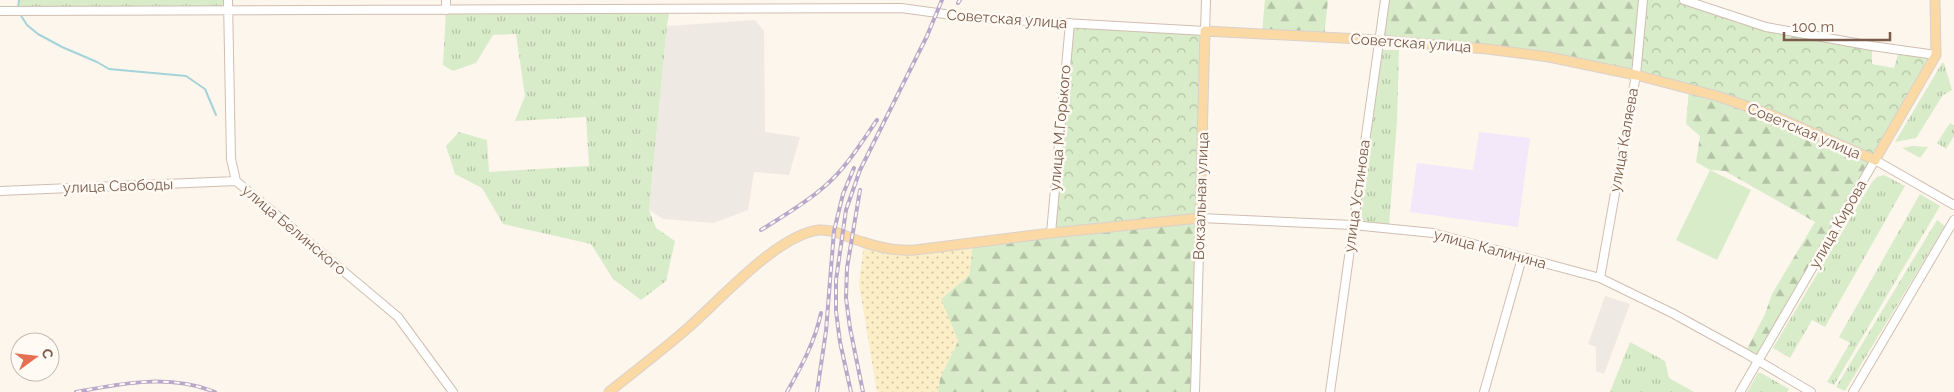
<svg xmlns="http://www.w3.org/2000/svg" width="1954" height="392" viewBox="0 0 1954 392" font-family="Raleway,sans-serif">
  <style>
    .industrial { fill: #efe9e4 }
    .education { fill: #f3e8fa }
    .grass { fill: url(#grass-tufts) }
    .forest { fill: url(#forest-firs) }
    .sand { fill: url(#sand-dots) }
    .park { fill: url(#park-crowns) }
    .garden { fill: #d8ecc9 }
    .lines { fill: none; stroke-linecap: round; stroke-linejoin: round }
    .stream { stroke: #a5d3da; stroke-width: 2 }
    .minor-casing { stroke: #d1beb0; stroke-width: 10 }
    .major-casing { stroke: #dad1cd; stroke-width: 11 }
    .minor { stroke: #fff; stroke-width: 8 }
    .major { stroke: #fbd9a5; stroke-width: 9 }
    .rail-casing { stroke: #b9a8c9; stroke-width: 4 }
    .rail { stroke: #fffaf3; stroke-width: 2; stroke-dasharray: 5.5; stroke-linecap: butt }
    .labels { text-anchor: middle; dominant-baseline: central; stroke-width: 5; stroke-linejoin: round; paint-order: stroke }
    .street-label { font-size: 15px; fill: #7a5c4d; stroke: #fffaf3 }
  </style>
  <defs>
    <pattern id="grass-tufts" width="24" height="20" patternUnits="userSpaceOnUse" patternTransform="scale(1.25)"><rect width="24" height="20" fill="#d8ecc9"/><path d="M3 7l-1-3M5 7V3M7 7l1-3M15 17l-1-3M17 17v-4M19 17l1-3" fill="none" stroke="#b4c2a5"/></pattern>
    <pattern id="forest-firs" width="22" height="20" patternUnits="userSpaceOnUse" patternTransform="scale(1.25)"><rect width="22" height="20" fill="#d8ecc9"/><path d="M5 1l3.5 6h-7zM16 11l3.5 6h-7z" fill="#b4c2a5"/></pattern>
    <pattern id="sand-dots" width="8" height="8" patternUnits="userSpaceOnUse" patternTransform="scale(1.25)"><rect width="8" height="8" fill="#fcefc7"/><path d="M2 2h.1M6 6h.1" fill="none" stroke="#d1c5a4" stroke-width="1.8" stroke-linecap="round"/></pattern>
    <pattern id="park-crowns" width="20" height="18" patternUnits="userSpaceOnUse" patternTransform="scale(1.25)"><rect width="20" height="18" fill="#d8ecc9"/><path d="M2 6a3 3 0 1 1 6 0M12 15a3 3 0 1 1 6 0" fill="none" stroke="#b4c2a5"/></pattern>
  </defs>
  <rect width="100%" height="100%" fill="#fdf6ec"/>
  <!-- industrial -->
  <path class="industrial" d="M755 20 764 31 765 132 800 137 789 175 754 172 748 210 714 223 663 219 649 210 667 26Z
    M1605 296 1630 304 1604 374 1596 371V347L1588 344Z"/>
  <!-- education -->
  <path class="education" d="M1479 132 1530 138 1518 227 1410 212 1417 163 1473 170Z"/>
  <!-- grass -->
  <path class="grass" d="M19 0H228V9L18 11Z
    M670 8 667 26 649 210 656 228 675 241 666 281 641 300 613 279 591 244 503 224 482 188 455 174 446 146 459 132 487 140 489 172 589 166 586 117 515 121 525 96 516 34 493 35 476 63 453 71 443 65 446 10Z
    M1380 50H1399L1397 121 1389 226 1356 222Z
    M1942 63H1944L1952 90 1943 95 1916 138 1895 142Z
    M1950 123 1954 125V136L1946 149 1937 143Z
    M1913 146 1928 147 1920 158 1902 148Z
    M1884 175 1905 186 1825 327 1812 320 1790 358 1773 348 1872 182 1877 177Z
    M1920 194 1940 206 1834 385 1827 382 1850 343 1839 337Z
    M1937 220 1945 226 1845 391 1836 387Z
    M1630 342 1665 361 1669 378 1694 392H1610Z
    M1758 373H1761L1789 389 1787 392H1747Z"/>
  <!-- forest -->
  <path class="forest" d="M1265 0H1328L1324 38 1262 32Z
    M1388 0H1643L1636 75 1549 57 1379 40Z
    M1689 89 1717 96 1875 160 1759 361 1745 353 1765 314 1772 294 1815 222 1725 171 1710 170 1696 162 1700 136 1686 124Z
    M1200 218 1195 392H938L940 378 958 341 941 299 969 275 973 243Z"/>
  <!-- sand -->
  <path class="sand" d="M864 243 894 250 973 243 969 275 941 299 958 341 940 378 938 392H877L859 284Z"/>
  <!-- park -->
  <path class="park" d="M1643 0H1684L1766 27 1872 46V64L1894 68 1899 51 1936 55 1875 160 1772 115 1636 75Z
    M1070 23 1205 31 1200 218 1051 233Z"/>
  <!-- garden -->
  <path class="garden" d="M1710 170 1751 190 1717 260 1676 240Z"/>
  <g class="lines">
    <!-- stream -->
    <path class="stream" d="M18 8 19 0
      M20 14 27 25 38 34 62 47 97 62 109 69 186 76 205 89 216 115"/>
    <!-- minor casing -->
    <g class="minor-casing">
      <path id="minor" d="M228 0 231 159 236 181 398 317 453 392
        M446 0V10
        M1684 0 1766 27 1872 46 1936 55
        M0 11 901 8 974 18 1205 31 1206 0
        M0 191 236 181
        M1051 233 1070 23
        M1600 278 1636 75 1643 0
        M1195 392 1200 218 1353 225 1433 233 1600 278 1672 313 1745 353 1811 392
        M1330 392 1385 0
        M1484 392 1522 258
        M1740 392 1875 160 1954 205
        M1853 392 1954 220"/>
    </g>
    <!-- major casing -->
    <g class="major-casing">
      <path id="major" d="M609 392C636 370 663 350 689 327 721 299 777 235 819 230 835 229 848 238 863 242 880 248 897 251 915 250L1051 233 1200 218 1205 31 1379 40 1487 49 1549 57 1636 75 1717 96 1772 115 1875 160 1936 55 1935 0"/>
    </g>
    <!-- minor -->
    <use href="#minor" class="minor"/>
    <!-- major -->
    <use href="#major" class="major"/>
    <!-- rail casing -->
    <g class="rail-casing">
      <path id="rail" d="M958 3 960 0
        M860 190 847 268 846 298 850 328 863 392
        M761 230C783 216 806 203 825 186 846 168 861 143 877 120
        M76 392C123 383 170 374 215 392
        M787 392C801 367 815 342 821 313
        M817 392 826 331 834 231 843 194 854 168
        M851 392 840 342 836 311V280L846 210 860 170 927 36 942 0"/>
    </g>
    <!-- rail -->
    <use href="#rail" class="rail"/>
  </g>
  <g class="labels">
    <!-- street labels -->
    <g class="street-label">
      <text transform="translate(1007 19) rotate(4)">Советская улица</text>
      <text transform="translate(1411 43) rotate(4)">Советская улица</text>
      <text transform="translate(1060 128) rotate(-85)">улица М.Горького</text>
      <text transform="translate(1804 131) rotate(23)">Советская улица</text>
      <text transform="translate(1624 140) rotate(-80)">улица Каляева</text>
      <text transform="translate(118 186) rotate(-2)">улица Свободы</text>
      <text transform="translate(1201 196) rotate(-88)">Вокзальная улица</text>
      <text transform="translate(1357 196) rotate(-82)">улица Устинова</text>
      <text transform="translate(1838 224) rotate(-60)">улица Кирова</text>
      <text transform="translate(294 230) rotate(40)">улица Белинского</text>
      <text transform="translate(1490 249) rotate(15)">улица Калинина</text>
    </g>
  </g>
  <!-- north arrow -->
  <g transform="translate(35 357) rotate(75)"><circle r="24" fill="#fffaf3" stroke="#cabbb1"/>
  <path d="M0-4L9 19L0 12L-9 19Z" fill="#e76f51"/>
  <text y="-8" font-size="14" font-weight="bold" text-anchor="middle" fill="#7a5c4d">С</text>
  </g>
  <!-- scale -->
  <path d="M1784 32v8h106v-8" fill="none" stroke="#7a5c4d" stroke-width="2.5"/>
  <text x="1792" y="32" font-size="15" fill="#7a5c4d" stroke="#fffaf3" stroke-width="4" paint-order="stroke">100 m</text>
</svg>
